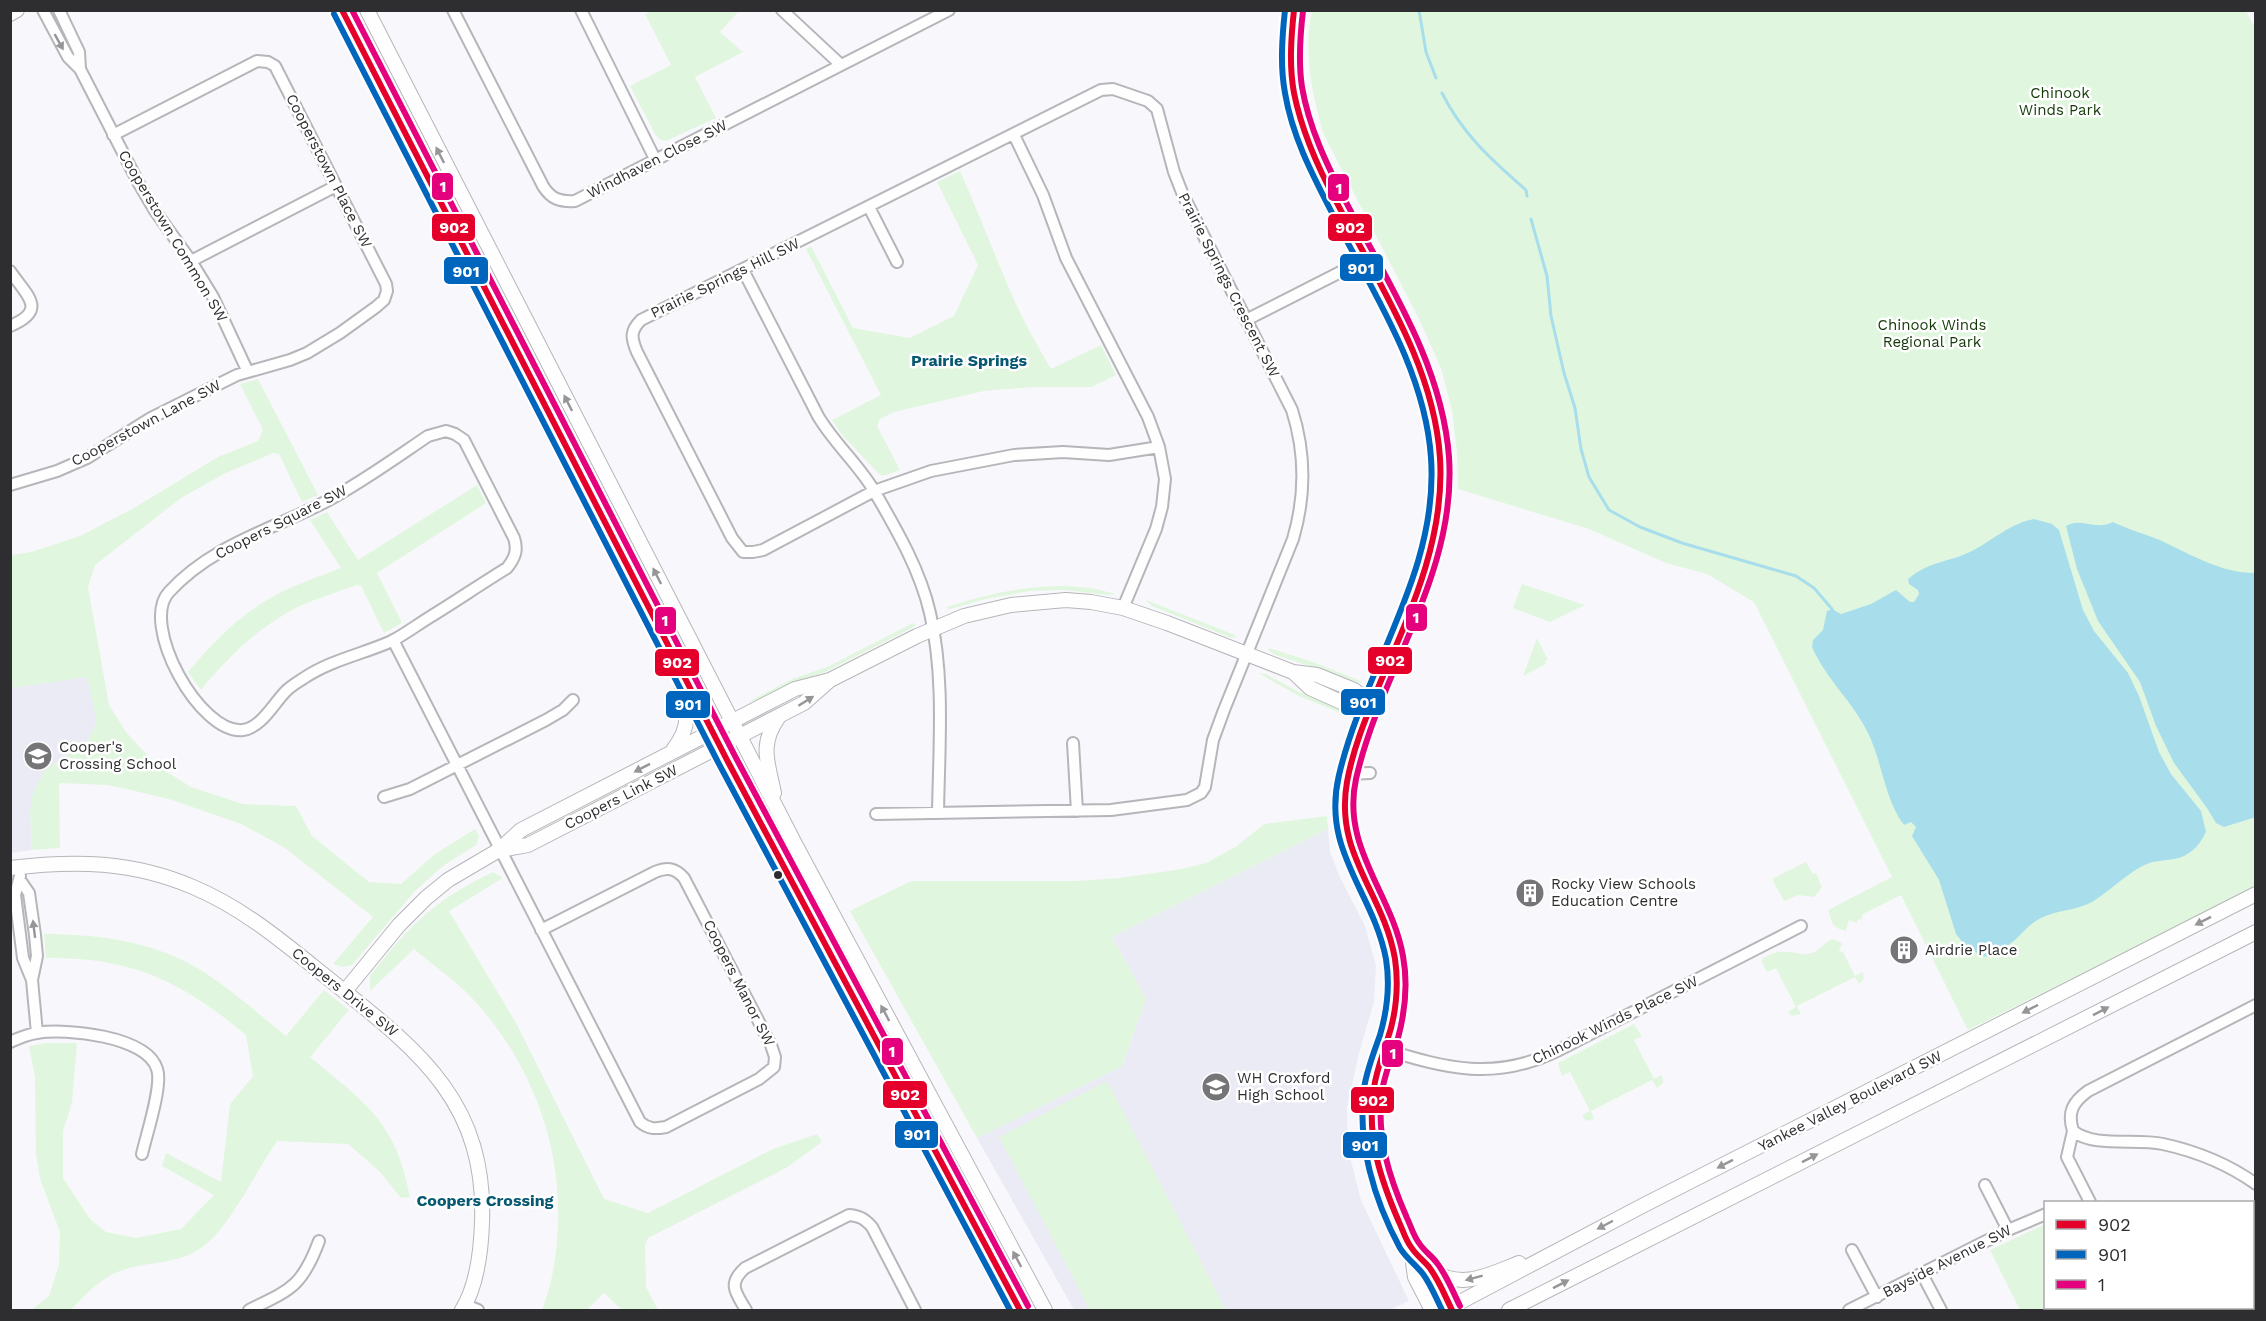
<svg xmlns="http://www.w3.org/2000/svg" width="2266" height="1321" viewBox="0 0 2266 1321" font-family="'Work Sans',sans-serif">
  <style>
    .built { fill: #ebebf5 }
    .green { fill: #e1f6de }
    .water { fill: #a8deec }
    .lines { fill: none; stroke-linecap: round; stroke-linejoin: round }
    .stream { stroke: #a8deec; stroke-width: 3 }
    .street-casing { stroke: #b6b5b9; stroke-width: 14 }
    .secondary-casing { stroke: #b6b5b9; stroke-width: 16 }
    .street { stroke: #fefeff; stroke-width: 10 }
    .secondary { stroke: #fefeff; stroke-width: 14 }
    .bus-1-casing { stroke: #fff; stroke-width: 10 }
    .bus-2-casing { stroke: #fff; stroke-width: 10 }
    .bus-3-casing { stroke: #fff; stroke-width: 10 }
    .bus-1 { stroke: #e4002b; stroke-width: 6 }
    .bus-2 { stroke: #0065bd; stroke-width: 6 }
    .bus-3 { stroke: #e5007d; stroke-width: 6 }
    .oneway { fill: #969698 }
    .bus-dot { fill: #2e2e31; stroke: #fff; stroke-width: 2 }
    .labels { text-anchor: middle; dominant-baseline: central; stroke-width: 5; stroke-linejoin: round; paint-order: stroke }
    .park-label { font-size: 15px; fill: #123907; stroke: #fff }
    .street-label { font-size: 15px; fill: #2e2e31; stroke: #fff }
    .poi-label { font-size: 15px; fill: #2e2e31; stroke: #fff; text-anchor: start }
    .neighbourhood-label { font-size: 16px; font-weight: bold; fill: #075972; stroke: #fff }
    .line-badge { stroke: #fff; stroke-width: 2 }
    .badge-label { font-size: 16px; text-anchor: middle; font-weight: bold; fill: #fff }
  </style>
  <rect width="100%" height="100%" fill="#f8f8fc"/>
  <!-- built -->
  <path class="built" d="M88 676 97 721 87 742 45 771 30 814 32 850 11 853V688Z
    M1328 829 1330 852 1340 877 1365 926 1376 966 1374 1002 1359 1053 1347 1108 1348 1149 1361 1200 1409 1301 1390 1310H1074L977 1138 1122 1066 1146 999 1112 937Z"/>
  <!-- green -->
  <path class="green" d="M655 10 689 12 690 10 739 11 720 32 743 52 695 77 716 118 666 141 659 139 655 134 630 86 671 65 645 14Z
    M1312 11H2246L2256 30 2255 886 1968 1030 1901 895 1863 914 1861 920 1858 919 1857 923 1849 920 1846 931C1829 926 1834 924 1828 910L1892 877 1754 602 1707 574 1666 563 1589 529 1458 489 1457 452 1452 410 1441 368 1419 319 1324 135C1312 95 1303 52 1312 11Z
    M960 171C980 215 996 260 1016 304 1026 326 1039 348 1051 369L1101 345 1116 375 1092 387H1034L984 391 894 412 880 419 877 426 900 470 887 475H880L842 435 832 420 881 395 806 249 811 246 853 328 910 338 954 316 978 265 937 182Z
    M258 379 318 495 302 502 279 454 273 453 224 474 181 498 95 565 88 587 109 705 126 732 149 757 167 772 191 787 243 804 296 806 312 836 369 882 401 884 435 854 475 829 479 836 476 845 443 866 414 892 352 965 342 967 333 964 373 917 285 848 241 824 172 800 127 789 106 785 59 783 60 848 32 850 30 814 32 796 39 781 45 770 87 742 97 721 87 677 11 688V555L31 552 80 536 134 508 218 457 258 441 263 430 240 384Z
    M477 485 486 503 377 573 402 623 384 633 361 586 357 585C338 592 318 598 300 606 259 626 229 656 201 690L188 672C212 643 238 616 272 597 293 585 318 577 341 568L310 520 327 512 358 560Z
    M1522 584 1585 605 1550 622 1513 608Z
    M1066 586 1091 588 1116 594 1108 595 1064 590 1030 591 986 599 950 609 945 608C985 594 1024 586 1066 586Z
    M1146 600 1235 635 1236 638 1229 637 1152 606Z
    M913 623 916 625 910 629 825 672 796 682 763 698 748 702 792 679 827 667Z
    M1537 638 1548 660 1545 661 1546 664 1523 676Z
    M1269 648 1313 662 1361 681V683L1273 654 1268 650Z
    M1258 673 1266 674 1299 692 1344 710 1349 715 1348 716 1299 696Z
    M1327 816 1328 829 1112 937 1146 999 1122 1066 977 1138 850 911 911 881H1077L1119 878 1182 869 1206 863 1237 846 1264 824Z
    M1806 862 1813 874 1816 873 1822 887 1814 897 1799 895 1784 901 1772 879Z
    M493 872 503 878 449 911 516 1023 604 1199 648 1213 773 1149 817 1134 822 1142 786 1168 648 1238 645 1245 646 1287 658 1310H622L604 1293 587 1310H542C546 1298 551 1284 553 1271 572 1169 539 1067 467 993 451 977 431 964 414 949L370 991V976C409 926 434 900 493 872Z
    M44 934C100 934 159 942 207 974 234 992 260 1015 286 1036L324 990 349 1010 310 1057C365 1103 396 1121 410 1197L401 1198 379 1171 348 1144 277 1141C257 1170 230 1226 204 1246 180 1265 147 1261 120 1271 100 1278 85 1295 71 1310H31L49 1296 59 1265 60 1232 40 1179 36 1155 35 1077 29 1046 46 1043H77L72 1103 63 1131V1178L90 1219 106 1232 136 1238 181 1229 214 1195 162 1166 166 1153 221 1182 230 1104 253 1076 246 1035C181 981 132 957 46 958Z
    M1833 939 1842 943 1839 951 1843 952 1855 976 1863 972 1864 979 1859 984 1855 977 1797 1006 1801 1014 1792 1016 1788 1012 1796 1007 1776 968 1767 972 1762 962 1763 958C1769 955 1775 952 1782 952 1792 951 1801 956 1812 953 1820 950 1824 942 1833 939Z
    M1634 1024 1642 1036 1634 1040 1654 1079 1662 1075 1663 1083 1657 1088 1652 1080 1591 1111 1594 1119 1586 1121 1582 1115 1590 1111 1570 1072 1562 1076 1558 1063Z
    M1107 1081 1226 1310H1090L999 1137Z
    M2045 1224 2046 1308H2048L2047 1310H2020L1990 1250Z"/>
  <!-- water -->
  <path class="water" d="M2034 519 2052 524 2059 530 2083 610 2094 631 2128 673 2139 696 2159 752 2171 774 2201 811 2206 832C2202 840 2197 848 2189 853 2179 861 2162 859 2149 863 2127 872 2112 890 2092 902 2077 910 2059 910 2043 917 2023 926 2017 945 1996 951L1993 956 1979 957 1976 952 1964 944 1956 934 1939 880 1912 836 1916 827 1911 822 1904 825C1885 801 1882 761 1868 733 1853 702 1826 679 1812 647L1813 640 1823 630 1827 611 1832 609 1841 614 1871 604 1896 590 1910 602H1914L1919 594 1918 590 1909 584 1908 579C1931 560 1948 563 1972 551 1993 540 2011 523 2034 519Z
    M2113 522C2129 530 2146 534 2162 541 2192 555 2221 573 2255 573L2256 817 2224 827 2216 823 2207 808 2174 763 2156 726 2140 682 2098 621 2077 569 2066 526C2080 517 2096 531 2113 522Z"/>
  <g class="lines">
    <!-- stream -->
    <path class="stream" d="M1419 10 1426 52 1436 78
      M1442 93C1463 135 1492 160 1526 190L1527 196
      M1531 219 1547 276 1551 316 1564 373 1575 408 1581 449 1589 477 1609 510 1640 527 1682 543 1796 576 1814 588 1832 609"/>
    <!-- street casing -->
    <g class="street-casing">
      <path id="street" d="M43 10 68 57 80 69 138 182 155 211 191 261 213 297 247 370
        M59 10 79 52 80 69
        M453 10 543 186C551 199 560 202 575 201L949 10
        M581 10 655 159
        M782 10 841 65
        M1014 135 1043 195 1066 258 1148 417 1159 447 1165 479 1162 507 1156 529 1123 608
        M869 207 897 262
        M191 261 336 186
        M743 270 818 416C834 443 857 463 873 489 895 527 920 569 930 613 945 677 939 747 938 813
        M10 271C26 295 49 310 10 326
        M1246 320 1366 259
        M446 431 455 434 464 440 514 538C518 550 515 558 507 568 481 584 456 601 430 617 417 625 405 634 392 641 363 654 331 660 304 678 298 682 291 686 286 691 274 703 261 728 243 730 200 735 139 624 169 592 212 545 271 530 325 502 361 483 394 459 428 436Z
        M10 485 57 471 87 458 151 418 237 375 290 360 307 353 340 333 376 307 384 300 387 291 386 284 275 66 268 62 257 61 113 135
        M393 640 640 1122C648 1129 655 1129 666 1127L759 1079 774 1067 775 1057 771 1045 684 878C675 868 668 867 655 872L541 930
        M1073 743 1077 811
        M1349 774 1370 773
        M384 797 410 789 546 720 563 710 573 700
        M876 814 1111 810 1187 800 1201 793 1205 787 1213 740 1224 710 1293 539C1306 495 1306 454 1292 410L1183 195 1174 172 1157 109 1148 101 1113 89 1101 90 641 320C630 331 631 338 637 352L732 538 743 552H753L763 550 874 491 931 471 1014 455 1063 452 1109 455 1159 447
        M20 876 15 895 23 958 32 980
        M20 880 29 893 35 935 37 956 32 980 37 1033
        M2256 1005 2088 1091C2073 1102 2067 1112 2073 1131 2094 1148 2136 1138 2163 1144 2195 1151 2228 1164 2256 1184
        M10 1042C19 1038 28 1034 37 1033 66 1028 147 1036 157 1069 163 1085 146 1136 142 1154
        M1384 1049C1447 1069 1495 1081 1557 1051L1801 926
        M2073 1131 2067 1157 2090 1202
        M1985 1185 2008 1230
        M1852 1250 1877 1297
        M2252 1267 2256 1271
        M1922 1274 1941 1310
        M466 1305 478 1310
        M249 1310C290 1290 302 1287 319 1241
        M746 1310C736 1293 727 1284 745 1268L849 1215C860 1216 865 1219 872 1227L915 1310
        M1849 1310 2008 1230 2046 1214"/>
    </g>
    <!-- secondary casing -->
    <g class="secondary-casing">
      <path id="secondary" d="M342 10 727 760 1020 1310
        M367 10 795 844 1045 1310
        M1294 10C1285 72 1294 110 1318 167 1338 205 1357 243 1377 281 1410 343 1434 387 1440 459 1449 577 1371 670 1347 780 1330 858 1385 891 1395 960 1398 986 1396 1013 1388 1039 1382 1057 1375 1073 1373 1092 1366 1137 1379 1181 1399 1222 1403 1231 1406 1241 1412 1249 1417 1256 1424 1261 1429 1267 1439 1279 1445 1297 1452 1310
        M10 14 17 10
        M1293 672 1310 688 1350 706 1372 705
        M673 750C693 725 687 707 680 678
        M774 793C768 763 759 745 778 718
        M501 850 528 845 804 703 830 680
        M10 868C75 860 132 861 193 887 243 908 283 942 324 975 412 1046 487 1097 482 1223 481 1251 477 1286 462 1310
        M345 991 399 925 426 898 448 880 499 850 521 830 795 689 830 680 917 636 964 616 1011 605 1066 600 1091 602 1123 608 1167 623 1293 672 1317 675 1354 690 1372 705
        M1411 1248 1415 1277 1432 1310
        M1431 1269C1459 1291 1489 1275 1519 1263
        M1445 1310 1642 1206 2256 894
        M1509 1310 2256 932"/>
    </g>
    <!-- street -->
    <use href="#street" class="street"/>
    <!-- secondary -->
    <use href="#secondary" class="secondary"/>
    <!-- bus-1 casing -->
    <g class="bus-1-casing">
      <path id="bus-1" d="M342 10 727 760 1020 1310
        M1294 10C1291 38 1289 66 1294 93 1302 133 1318 168 1337 203 1378 283 1434 365 1440 458 1445 538 1411 611 1380 683 1367 715 1353 748 1347 782 1334 855 1384 893 1395 959 1399 986 1396 1016 1387 1041 1382 1057 1376 1072 1374 1088 1366 1136 1380 1178 1399 1222 1403 1230 1405 1239 1411 1247 1416 1255 1423 1260 1429 1267 1439 1280 1445 1296 1452 1310"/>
    </g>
    <!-- bus-2 casing -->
    <g class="bus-2-casing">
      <path id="bus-2" d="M1285 10C1282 38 1280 66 1285 93 1292 135 1311 172 1330 209 1370 288 1425 368 1431 458 1439 572 1364 668 1339 775 1321 851 1373 891 1386 959 1390 984 1387 1011 1380 1035 1374 1052 1367 1069 1364 1088 1357 1143 1374 1200 1400 1248 1406 1258 1416 1265 1423 1274 1431 1285 1436 1298 1442 1310
        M334 14 719 764 1010 1310"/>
    </g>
    <!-- bus-3 casing -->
    <g class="bus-3-casing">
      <path id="bus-3" d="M352 10 735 756 1028 1306
        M1303 11C1300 36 1298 61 1302 87 1309 128 1327 165 1346 202 1388 283 1442 364 1449 457 1457 574 1381 669 1356 779 1341 848 1392 893 1403 956 1408 983 1405 1012 1398 1038 1392 1056 1385 1073 1382 1091 1376 1137 1389 1177 1407 1218 1411 1226 1413 1235 1419 1243 1424 1251 1432 1256 1437 1263 1447 1276 1453 1292 1460 1306"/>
    </g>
    <!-- bus-1 -->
    <use href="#bus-1" class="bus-1"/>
    <!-- bus-2 -->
    <use href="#bus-2" class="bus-2"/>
    <!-- bus-3 -->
    <use href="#bus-3" class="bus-3"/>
  </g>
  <!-- one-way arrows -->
  <defs><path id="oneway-solid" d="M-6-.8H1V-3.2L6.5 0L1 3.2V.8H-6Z" transform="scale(1.5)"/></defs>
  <g class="oneway">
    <use href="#oneway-solid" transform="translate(59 42) rotate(61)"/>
    <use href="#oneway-solid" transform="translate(440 155) rotate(-117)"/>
    <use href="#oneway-solid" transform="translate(568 403) rotate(-117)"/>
    <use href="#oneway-solid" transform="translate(657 576) rotate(-117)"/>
    <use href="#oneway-solid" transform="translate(806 701) rotate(-32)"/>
    <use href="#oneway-solid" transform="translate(642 768) rotate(153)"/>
    <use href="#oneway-solid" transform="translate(2203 921) rotate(153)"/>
    <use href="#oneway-solid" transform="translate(34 929) rotate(-97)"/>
    <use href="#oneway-solid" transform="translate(2030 1009) rotate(153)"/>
    <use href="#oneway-solid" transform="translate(2101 1011) rotate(-27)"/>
    <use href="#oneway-solid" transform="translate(885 1013) rotate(-118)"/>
    <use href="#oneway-solid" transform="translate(1810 1158) rotate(-27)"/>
    <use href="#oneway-solid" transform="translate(1725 1164) rotate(153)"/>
    <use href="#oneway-solid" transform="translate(1605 1225) rotate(152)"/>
    <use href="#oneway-solid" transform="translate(1017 1259) rotate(-118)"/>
    <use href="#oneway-solid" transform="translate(1474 1278) rotate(165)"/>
    <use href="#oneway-solid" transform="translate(1561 1284) rotate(-27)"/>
  </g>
  <!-- icons -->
  <defs>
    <g id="school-disc" transform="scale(1.5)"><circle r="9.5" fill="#757578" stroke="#fff"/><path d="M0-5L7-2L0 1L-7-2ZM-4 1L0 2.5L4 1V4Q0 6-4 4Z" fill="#fff"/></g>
    <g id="building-disc" transform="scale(1.5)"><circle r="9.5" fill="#757578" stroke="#fff"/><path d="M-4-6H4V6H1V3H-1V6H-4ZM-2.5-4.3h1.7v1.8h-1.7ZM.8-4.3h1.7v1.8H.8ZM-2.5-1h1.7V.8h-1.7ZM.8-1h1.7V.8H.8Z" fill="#fff"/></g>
  </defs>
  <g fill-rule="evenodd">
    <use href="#school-disc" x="38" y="756"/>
    <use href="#building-disc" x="1530" y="893"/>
    <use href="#building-disc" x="1904" y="950"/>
    <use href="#school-disc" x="1216" y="1087"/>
  </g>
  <!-- markers -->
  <circle class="bus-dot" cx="778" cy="875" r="5"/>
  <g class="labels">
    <!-- park labels -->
    <g class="park-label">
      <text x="2060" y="93">Chinook<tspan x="2060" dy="17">Winds Park</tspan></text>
      <text x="1932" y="325">Chinook Winds<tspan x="1932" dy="17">Regional Park</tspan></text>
    </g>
    <!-- street labels -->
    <g class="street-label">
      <text transform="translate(657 159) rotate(-27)">Windhaven Close SW</text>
      <text transform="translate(329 171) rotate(63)">Cooperstown Place SW</text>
      <text transform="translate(173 236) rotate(59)">Cooperstown Common SW</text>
      <text transform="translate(725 278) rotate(-26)">Prairie Springs Hill SW</text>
      <text transform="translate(1229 285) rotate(63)">Prairie Springs Crescent SW</text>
      <text transform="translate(146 423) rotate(-28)">Cooperstown Lane SW</text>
      <text transform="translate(281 522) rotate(-27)">Coopers Square SW</text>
      <text transform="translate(621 797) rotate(-27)">Coopers Link SW</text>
      <text transform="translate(739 983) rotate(63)">Coopers Manor SW</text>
      <text transform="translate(345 992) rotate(39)">Coopers Drive SW</text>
      <text transform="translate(1615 1020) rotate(-26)">Chinook Winds Place SW</text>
      <text transform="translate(1850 1101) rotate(-27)">Yankee Valley Boulevard SW</text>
      <text transform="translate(1947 1261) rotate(-27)">Bayside Avenue SW</text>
    </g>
    <!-- poi labels -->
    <g class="poi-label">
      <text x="59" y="747">Cooper's<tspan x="59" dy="17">Crossing School</tspan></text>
      <text x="1551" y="884">Rocky View Schools<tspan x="1551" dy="17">Education Centre</tspan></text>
      <text x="1925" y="950">Airdrie Place</text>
      <text x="1237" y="1078">WH Croxford<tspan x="1237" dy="17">High School</tspan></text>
    </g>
    <!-- neighbourhood labels -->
    <g class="neighbourhood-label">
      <text x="969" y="360">Prairie Springs</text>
      <text x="485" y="1200">Coopers Crossing</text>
    </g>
  </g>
  <g class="line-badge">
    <rect x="431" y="172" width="23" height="29" rx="6" fill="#e5007d"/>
    <rect x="1327" y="173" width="23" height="29" rx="6" fill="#e5007d"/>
    <rect x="431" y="213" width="45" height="29" rx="6" fill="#e4002b"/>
    <rect x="1327" y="213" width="46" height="29" rx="6" fill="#e4002b"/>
    <rect x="1339" y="253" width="45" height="29" rx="6" fill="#0065bd"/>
    <rect x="443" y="256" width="46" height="29" rx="6" fill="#0065bd"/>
    <rect x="1405" y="603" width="23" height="29" rx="6" fill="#e5007d"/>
    <rect x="654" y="606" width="23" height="29" rx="6" fill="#e5007d"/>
    <rect x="1367" y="646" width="46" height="29" rx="6" fill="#e4002b"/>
    <rect x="654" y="648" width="46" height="29" rx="6" fill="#e4002b"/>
    <rect x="1340" y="688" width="46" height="28" rx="6" fill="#0065bd"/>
    <rect x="665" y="690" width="46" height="29" rx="6" fill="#0065bd"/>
    <rect x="881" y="1037" width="23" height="29" rx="6" fill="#e5007d"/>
    <rect x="1381" y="1039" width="23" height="29" rx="6" fill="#e5007d"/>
    <rect x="882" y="1080" width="46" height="29" rx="6" fill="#e4002b"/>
    <rect x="1350" y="1086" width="45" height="28" rx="6" fill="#e4002b"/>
    <rect x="894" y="1120" width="45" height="29" rx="6" fill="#0065bd"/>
    <rect x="1342" y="1131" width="46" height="28" rx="6" fill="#0065bd"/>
  </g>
  <g class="badge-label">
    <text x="443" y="192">1</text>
    <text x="1339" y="194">1</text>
    <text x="454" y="233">902</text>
    <text x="1350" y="233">902</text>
    <text x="1361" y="274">901</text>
    <text x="466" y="277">901</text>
    <text x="1416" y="623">1</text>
    <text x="665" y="626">1</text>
    <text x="1390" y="666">902</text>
    <text x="677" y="668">902</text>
    <text x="1363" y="708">901</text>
    <text x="688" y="710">901</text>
    <text x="892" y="1057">1</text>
    <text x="1393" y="1059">1</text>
    <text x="905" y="1100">902</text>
    <text x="1373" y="1106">902</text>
    <text x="917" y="1140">901</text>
    <text x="1365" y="1151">901</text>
  </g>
  <!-- border -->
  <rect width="2266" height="1321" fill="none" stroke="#2e2e31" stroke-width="24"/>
  <!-- legend -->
  <rect x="2044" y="1201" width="210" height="108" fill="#ffffff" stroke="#ababad" stroke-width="1.5"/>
  <rect x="2056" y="1220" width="30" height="9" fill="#e4002b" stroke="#ababad" stroke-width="1.5"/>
  <text x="2098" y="1231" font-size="18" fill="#2e2e31">902</text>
  <rect x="2056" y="1250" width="30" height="9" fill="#0065bd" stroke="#ababad" stroke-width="1.5"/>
  <text x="2098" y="1261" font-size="18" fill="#2e2e31">901</text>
  <rect x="2056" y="1280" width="30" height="9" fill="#e5007d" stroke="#ababad" stroke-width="1.5"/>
  <text x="2098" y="1291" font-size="18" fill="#2e2e31">1</text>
</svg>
